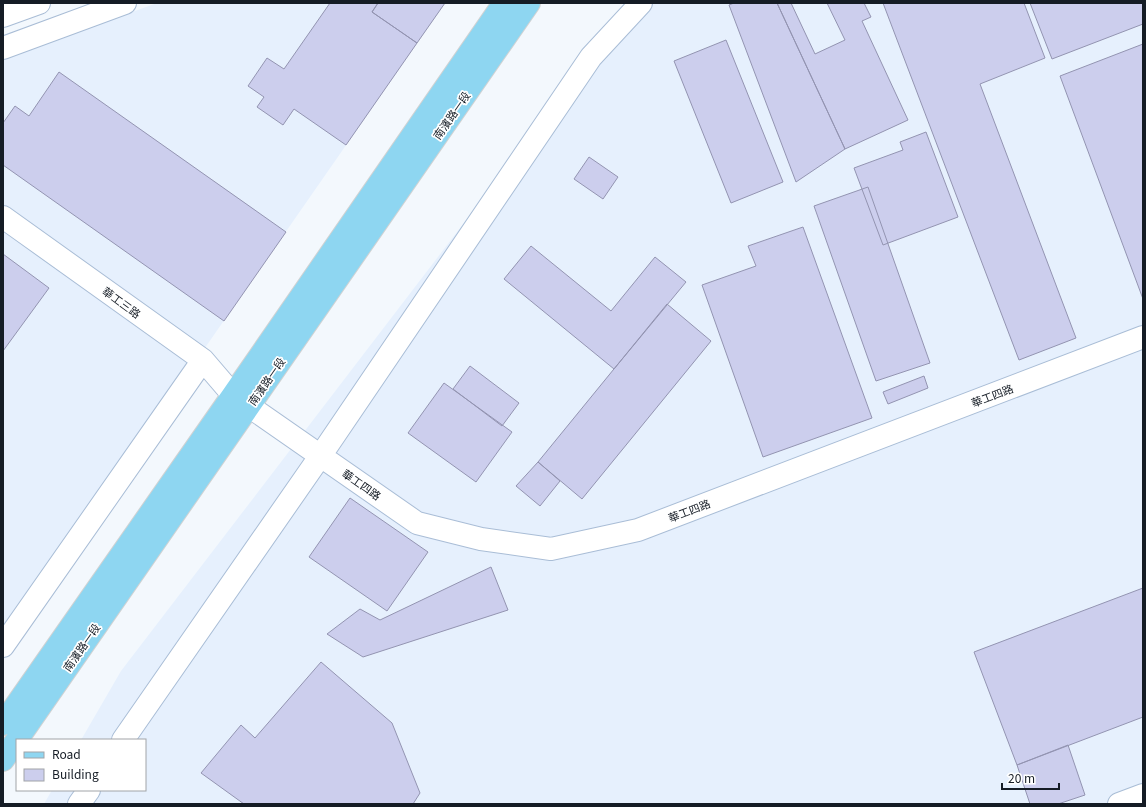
<svg xmlns="http://www.w3.org/2000/svg" width="1146" height="807" viewBox="0 0 1146 807" font-family="Georgia,'Noto Sans TC',serif">
  <style>
    .built { fill: #e6f0fd }
    .building { fill: #ccceed; stroke: #9394b1 }
    .lines { fill: none; stroke-linecap: round; stroke-linejoin: round }
    .minor-casing { stroke: #a9bdd6; stroke-width: 24 }
    .major-casing { stroke: #d0d2d3; stroke-width: 24 }
    .minor { stroke: #fff; stroke-width: 22 }
    .major { stroke: #8ed6f1; stroke-width: 22 }
    .labels { text-anchor: middle; dominant-baseline: central; stroke-width: 3.5; stroke-linejoin: round; paint-order: stroke }
    .street-label { font-size: 11px; fill: #151c25; stroke: #fff }
  </style>
  <rect width="100%" height="100%" fill="#f3f8fd"/>
  <!-- built -->
  <path class="built" d="M157 3H445L3 638V59Z
    M641 3H1143V804H44L52 790H145V740H81L121 671 591 57Z"/>
  <!-- building -->
  <path class="building" d="M330 3H378L372 12 417 43 346 145 294 109 283 125 257 107 264 97 248 86 267 58 284 69Z
    M378 3H445L417 43 372 12Z
    M734 3H777L845 149 796 182 729 5Z
    M777 3H791L815 54 845 40 827 3H864L871 17 862 21 908 120 845 149Z
    M883 3H1024L1045 58 980 84 1076 338 1019 360Z
    M1030 3H1143V24L1052 59Z
    M726 40 783 182 731 203 674 61Z
    M1143 44V299L1060 76Z
    M59 72 286 232 224 321 3 165V123L15 106 29 116Z
    M926 132 958 217 883 245 854 168 903 150 900 142Z
    M589 157 618 177 603 199 574 179Z
    M868 187 930 363 876 381 814 206Z
    M803 227 872 418 763 457 702 285 756 266 748 246Z
    M531 246 611 311 655 257 686 282 614 369 504 279Z
    M3 254 49 288 3 351Z
    M667 304 711 341 582 499 538 462Z
    M470 366 519 403 502 426 453 389Z
    M924 376 928 388 888 404 883 392Z
    M444 383 512 432 476 482 408 433Z
    M538 462 560 481 540 506 516 486Z
    M350 498 428 552 387 611 309 557Z
    M491 567 508 610 363 657 327 634 360 609 380 620Z
    M1143 588V717L1017 765 974 652Z
    M321 662 392 723 420 793 413 804H244L201 773 241 725 255 738Z
    M1068 745 1085 795 1058 804H1030L1017 765Z"/>
  <g class="lines">
    <!-- minor casing -->
    <g class="minor-casing">
      <path id="minor" d="M3 16 39 3
        M3 48 125 3
        M3 217 203 360 233 395 417 523 481 539 551 549 638 530 1143 337
        M3 646 203 360
        M123 740 321 455 591 57 641 3
        M79 804 89 790
        M1119 804 1143 795"/>
    </g>
    <!-- major casing -->
    <g class="major-casing">
      <path id="major" d="M3 724 233 395 504 3
        M3 760 529 3"/>
    </g>
    <!-- minor -->
    <use href="#minor" class="minor"/>
    <!-- major -->
    <use href="#major" class="major"/>
  </g>
  <g class="labels">
    <!-- street labels -->
    <g class="street-label">
      <text transform="translate(451 115) rotate(-55)">南濱路一段</text>
      <text transform="translate(122 302) rotate(36)">華工三路</text>
      <text transform="translate(266 381) rotate(-55)">南濱路一段</text>
      <text transform="translate(992 395) rotate(-21)">華工四路</text>
      <text transform="translate(362 484) rotate(35)">華工四路</text>
      <text transform="translate(689 510) rotate(-21)">華工四路</text>
      <text transform="translate(81 647) rotate(-55)">南濱路一段</text>
    </g>
  </g>
  <!-- border -->
  <rect width="1146" height="807" fill="none" stroke="#151c25" stroke-width="8"/>
  <!-- legend -->
  <rect x="16" y="739" width="130" height="52" fill="#ffffff" stroke="#a1a4a8"/>
  <rect x="24" y="752" width="20" height="6" fill="#8ed6f1" stroke="#a1a4a8"/>
  <text x="52" y="759" font-size="12" fill="#151c25">Road</text>
  <rect x="24" y="769" width="20" height="12" fill="#ccceed" stroke="#a1a4a8"/>
  <text x="52" y="779" font-size="12" fill="#151c25">Building</text>
  <!-- scale -->
  <path d="M1002 783v6h57v-6" fill="none" stroke="#151c25" stroke-width="2"/>
  <text x="1008" y="783" font-size="12" fill="#151c25" stroke="#ffffff" stroke-width="3" paint-order="stroke">20 m</text>
</svg>
